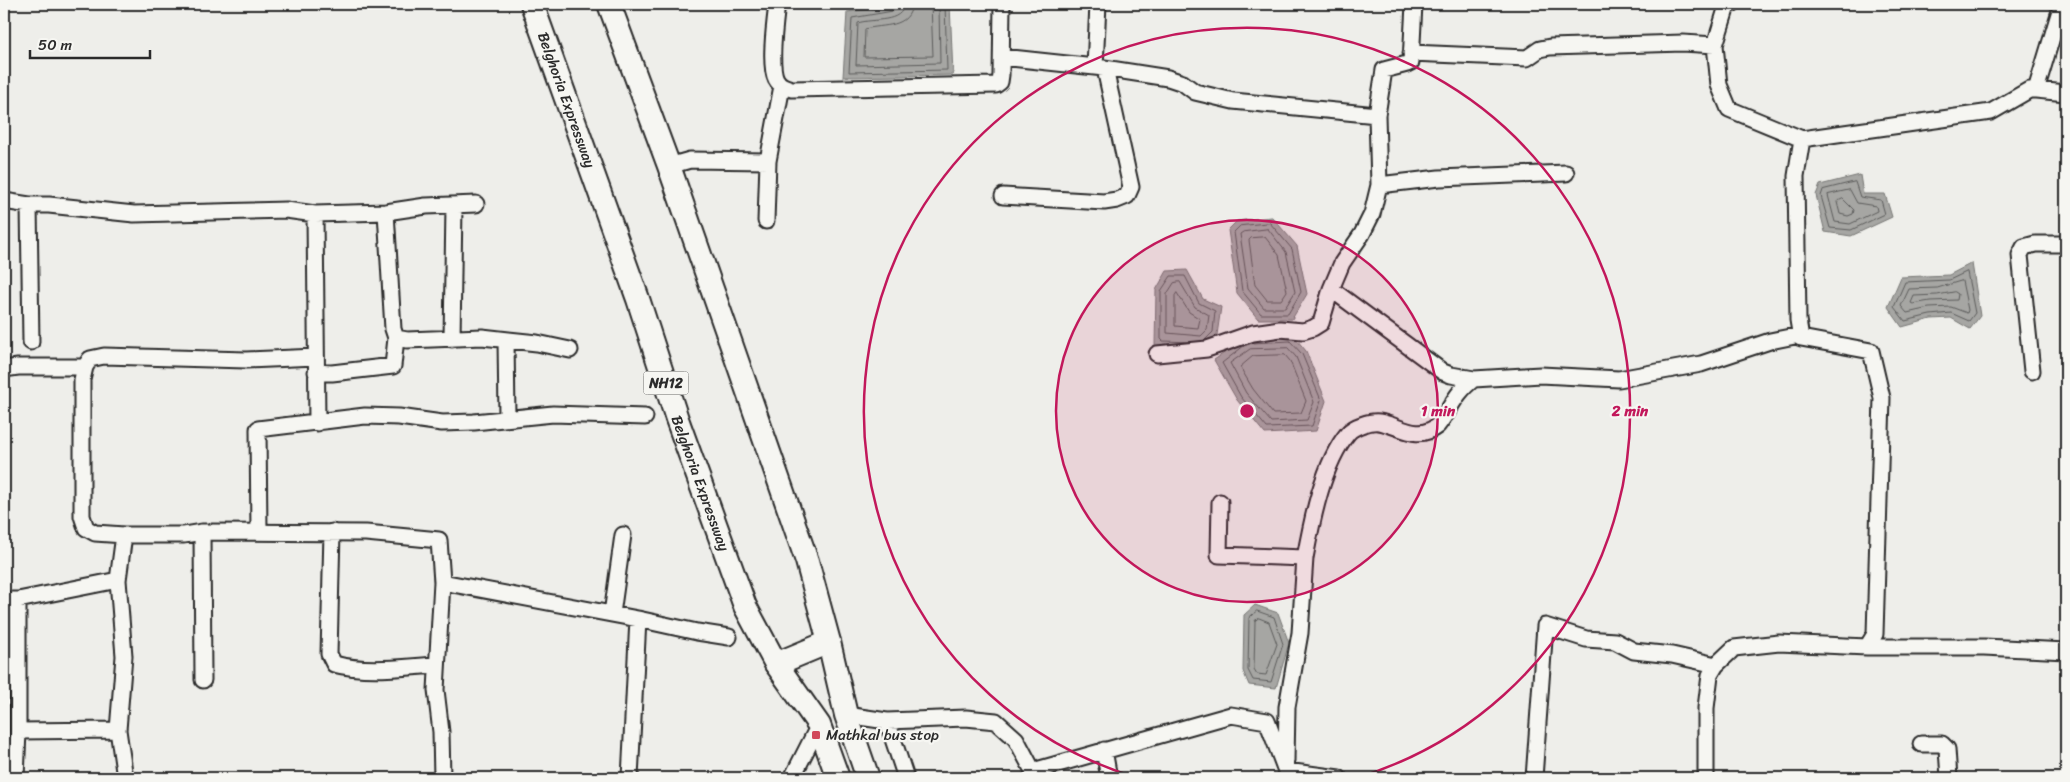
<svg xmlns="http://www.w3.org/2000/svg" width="2070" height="782" viewBox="0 0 2070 782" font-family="Sriracha,sans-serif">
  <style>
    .water { fill: #a6a6a3; stroke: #757573 }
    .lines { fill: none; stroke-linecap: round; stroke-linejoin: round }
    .shore { stroke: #5c5c5b; stroke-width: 1 }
    .minor-casing { stroke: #2b2b2b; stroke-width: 19 }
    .highway-casing { stroke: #2b2b2b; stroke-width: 26 }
    .minor { stroke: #f6f6f2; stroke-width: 15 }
    .highway { stroke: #f6f6f2; stroke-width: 22 }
    .ring { fill: none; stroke: #c2185b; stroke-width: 2.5 }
    .poi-dot { fill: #d1495b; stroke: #f6f6f2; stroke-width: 2 }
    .labels { text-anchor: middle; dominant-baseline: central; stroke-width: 4.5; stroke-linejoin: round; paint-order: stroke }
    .shield { fill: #f6f6f2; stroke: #686867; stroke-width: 1 }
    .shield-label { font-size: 14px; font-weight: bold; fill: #2b2b2b }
    .street-label { font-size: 15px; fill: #2b2b2b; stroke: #f6f6f2 }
    .poi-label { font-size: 15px; fill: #2b2b2b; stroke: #f6f6f2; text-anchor: start }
    .centre { fill: #c2185b; stroke: #f6f6f2; stroke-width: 2.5 }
    .ring-label { font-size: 15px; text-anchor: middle; font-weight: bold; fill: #c2185b; stroke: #f6f6f2; stroke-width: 4.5; stroke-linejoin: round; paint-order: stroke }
  </style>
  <rect width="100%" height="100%" fill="#eeeeea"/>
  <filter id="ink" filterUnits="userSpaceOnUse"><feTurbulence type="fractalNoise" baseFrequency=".02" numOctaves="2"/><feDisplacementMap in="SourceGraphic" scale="10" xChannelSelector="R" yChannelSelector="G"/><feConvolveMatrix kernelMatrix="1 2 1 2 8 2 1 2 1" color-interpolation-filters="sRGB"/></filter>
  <g filter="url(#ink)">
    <!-- water -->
    <path class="water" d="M910 4H950L953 75 843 77 847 12Z
      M1860 175 1863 194H1885L1892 217 1851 236 1825 232 1816 195 1820 185Z
      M1272 217 1297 246 1307 294 1292 319H1258L1237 293 1228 230 1237 221Z
      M1972 263 1980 316 1970 329 1951 318 1931 319 1902 327 1888 307 1901 277 1949 275Z
      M1187 270 1203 299 1221 307 1217 335 1206 347 1155 346 1156 290 1167 271Z
      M1293 335 1306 351 1326 401 1316 431 1265 434 1237 400 1214 360 1246 338Z
      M1255 605 1278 613 1289 643 1276 688 1249 685 1243 671 1244 615Z
      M4 674 13 677 12 712 4 715Z"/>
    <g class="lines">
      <!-- shore -->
      <path class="shore" d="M898 4 897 8 893 11 852 18 849 72 947 70 945 4
        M904 4C903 24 872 18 858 23L856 65 940 63 939 4
        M912 4C910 29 883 24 865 29L864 57 933 56 931 4
        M1855 182 1860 197 1881 200 1885 214 1851 230 1830 228 1821 196 1823 190Z
        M1850 190 1857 203 1876 206 1877 211 1850 224 1835 222 1828 195Z
        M1843 199 1854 210 1853 214 1848 216 1840 214 1837 202Z
        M1270 223 1292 249 1301 292 1288 314H1261L1242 291 1234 232 1240 226Z
        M1268 229 1286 252 1295 292 1285 308H1264L1248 288 1240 234 1243 232Z
        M1265 237 1279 255 1287 291 1281 300H1267L1255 285 1249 240 1251 238Z
        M1967 272 1975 313 1969 321 1951 313 1930 315 1905 321 1894 307 1905 282 1949 280Z
        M1962 281 1968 310 1967 313 1951 307 1929 308 1907 313 1901 306 1909 289 1937 288Z
        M1180 282 1195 307 1209 315 1207 330 1201 336 1167 333V294L1174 283Z
        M1955 292 1958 294 1957 300 1930 301 1913 304 1911 303 1914 296 1937 295Z
        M1177 293 1189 312 1200 319 1198 328 1175 326V296Z
        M1192 342 1163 341 1161 339V291L1171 276H1185L1199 303 1215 311 1213 332 1205 340
        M1245 345 1222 363 1241 397 1267 428 1312 426 1321 400 1302 354 1290 341 1252 343
        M1288 348 1296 357 1314 402 1307 420 1271 422 1246 393 1230 363 1250 349Z
        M1285 355 1290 361 1306 401 1301 413 1273 414 1253 389 1240 367 1253 356Z
        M1257 611 1274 617 1283 644 1271 682 1253 680 1248 670 1249 618Z
        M1259 618 1269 622 1277 644 1266 675 1257 674 1254 669 1255 621Z"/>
      <!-- minor casing -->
      <g class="minor-casing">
        <path id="minor" d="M777 4C775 21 769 65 776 79 780 86 785 87 792 89L996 85 1000 82 1001 75 1002 4
          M1732 4 1727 6 1715 45 1719 85 1729 109 1802 139
          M1411 53 1527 58 1540 49 1550 47 1683 43 1715 45
          M1002 57 1104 68 1168 78 1183 83 1195 92 1233 101 1377 115
          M1095 67 1098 4
          M2036 90 2066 93
          M669 166 690 160 768 161 782 86
          M1379 185 1377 115 1384 70 1407 64 1411 62 1414 4
          M1003 196 1104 202 1117 200 1127 196 1131 187 1105 69
          M4 201 29 205H49L134 214 286 210 315 214 386 212 426 206 476 204
          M29 205 31 342
          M386 212 393 329 396 338 407 340 482 337 537 343 570 350
          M315 214 317 423
          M766 221 768 161
          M1331 289 1443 372 1451 375 1474 379
          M452 339 454 206
          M506 340 507 417
          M1157 354 1207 349 1253 333 1267 331 1280 329 1303 331 1313 328 1321 323 1331 289 1342 263 1362 234 1372 214 1379 185 1439 178 1566 173
          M4 369 18 367H85
          M2032 371 2020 255 2024 247 2035 244H2066
          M316 372 332 373 393 366 396 338
          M1220 502 1219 555 1305 558 1300 633 1287 707 1286 761
          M202 532 203 680
          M259 532 258 429 365 416 399 417 442 423 474 422 553 414 645 417
          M332 532 329 654 334 664C367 673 404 667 437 665
          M124 535 95 533 86 528 82 516V380L85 367 90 359 104 356 246 360 316 357
          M1305 558C1312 520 1323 463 1348 433 1354 426 1370 421 1379 422 1399 425 1417 442 1437 426 1440 423 1443 417 1446 414 1454 400 1461 388 1474 379L1541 375 1619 379 1701 364 1770 341 1800 335
          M442 582 436 690 441 732 442 778
          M4 600H18L118 580 124 535H184L202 532 366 533 439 540 442 582 638 619 697 632 729 637
          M612 614 623 535
          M1867 647H1984L2066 651
          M846 715 887 721 966 718 996 721 1016 739 1033 771 1231 715 1267 721 1286 771 1339 778
          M887 721 906 778
          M118 730 125 778
          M18 731 118 730 124 656 118 580
          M1921 744H1942L1947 749 1949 778
          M1104 750 1109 778
          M16 778 18 731V600
          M630 778 638 619
          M792 778 819 725
          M1534 778 1545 626 1586 639 1615 641 1634 651 1672 655 1716 665
          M1706 778V708L1710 675 1716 665 1734 648 1779 643 1867 647 1875 634 1882 398 1871 351 1801 338 1798 320 1796 176 1802 139 1991 112 2029 90H2036L2062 4"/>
      </g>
      <!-- highway casing -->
      <g class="highway-casing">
        <g id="highway">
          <path id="s1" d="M532 4 638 299 677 419 745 606 776 664 819 725 838 778"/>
          <path d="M609 4 669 166 807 561 829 642 846 715 868 778"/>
          <path d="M776 664 829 642"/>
        </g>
      </g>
      <!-- minor -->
      <use href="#minor" class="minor"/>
      <!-- highway -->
      <use href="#highway" class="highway"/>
    </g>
  </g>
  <!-- distance rings -->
  <circle cx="1247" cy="411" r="191" fill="#c2185b" fill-opacity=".12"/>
  <g class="ring">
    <circle cx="1247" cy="411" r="191"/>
    <path d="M1138 778A383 383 0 1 1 1356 778"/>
  </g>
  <!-- markers -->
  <rect class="poi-dot" x="811" y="730" width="10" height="10" rx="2.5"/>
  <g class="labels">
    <!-- shield labels -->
    <rect class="shield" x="643.5" y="371.5" width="45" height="23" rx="4"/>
    <g class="shield-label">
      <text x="666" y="383">NH12</text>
    </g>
    <!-- street labels -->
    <g class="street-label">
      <text stroke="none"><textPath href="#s1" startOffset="102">Belghoria Expressway</textPath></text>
      <text stroke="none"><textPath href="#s1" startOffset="508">Belghoria Expressway</textPath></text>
    </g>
    <!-- poi labels -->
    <g class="poi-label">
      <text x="826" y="735">Mathkal bus stop</text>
    </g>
  </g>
  <circle cx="1247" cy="411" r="8" class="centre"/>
  <g class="ring-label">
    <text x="1438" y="416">1 min</text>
    <text x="1630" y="416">2 min</text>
  </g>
  <!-- margin -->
  <rect width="2070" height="782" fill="none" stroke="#f6f6f2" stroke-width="20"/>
  <rect x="10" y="10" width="2050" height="762" fill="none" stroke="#2b2b2b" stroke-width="2" filter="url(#ink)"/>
  <!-- scale -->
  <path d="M30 50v8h120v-8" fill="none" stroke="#2b2b2b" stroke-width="2.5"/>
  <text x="38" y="50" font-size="15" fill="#2b2b2b" stroke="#f6f6f2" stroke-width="4" paint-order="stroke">50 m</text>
</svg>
